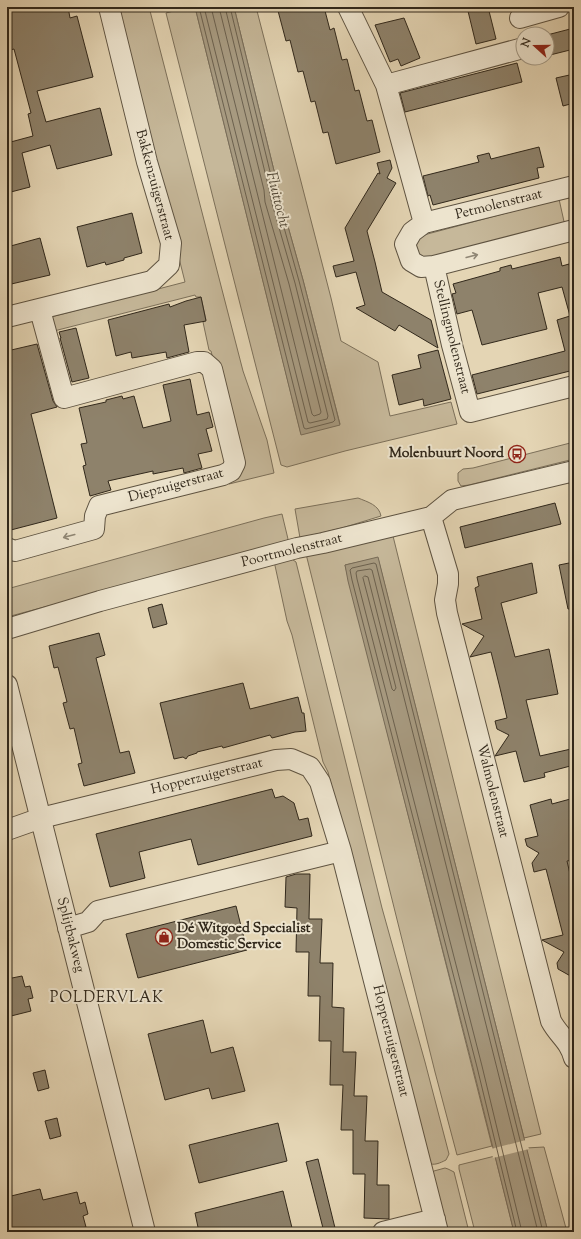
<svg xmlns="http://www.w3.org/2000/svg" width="581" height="1239" viewBox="0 0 581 1239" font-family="'Sorts Mill Goudy',serif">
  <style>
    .green { fill: #c6b89a; stroke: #7c705a }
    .water { fill: #a79a80; stroke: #786c58 }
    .pier { fill: #e4d5b4 }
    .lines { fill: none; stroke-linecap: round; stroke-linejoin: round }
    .shore { stroke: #6c614e; stroke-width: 1 }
    .building { fill: #8e826b; stroke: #31281b }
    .minor-casing { stroke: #5e5341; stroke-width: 22 }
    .minor { stroke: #ede4ce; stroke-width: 20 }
    .oneway { stroke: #8f8674 }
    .labels { text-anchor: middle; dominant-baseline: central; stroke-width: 4; stroke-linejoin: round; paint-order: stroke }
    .street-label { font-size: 14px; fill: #31281b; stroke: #ede4ce }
    .poi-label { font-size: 14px; font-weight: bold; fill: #31281b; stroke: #ede4ce; text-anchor: end }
    .water-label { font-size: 15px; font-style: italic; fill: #544a39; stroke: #ede4ce }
    .neighbourhood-label { font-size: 15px; letter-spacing: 1px; fill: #31281b; stroke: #ede4ce }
  </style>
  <rect width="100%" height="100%" fill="#e4d5b4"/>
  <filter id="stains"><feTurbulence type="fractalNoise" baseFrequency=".005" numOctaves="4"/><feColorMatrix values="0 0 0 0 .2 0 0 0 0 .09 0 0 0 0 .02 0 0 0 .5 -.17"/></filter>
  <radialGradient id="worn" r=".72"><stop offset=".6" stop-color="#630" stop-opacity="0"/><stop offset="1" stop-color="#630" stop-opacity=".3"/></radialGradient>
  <!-- green -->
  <path class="green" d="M116 7H149L243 371 267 440 274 473 229 484 228 478 238 460 211 351 209 350 203 322 206 320 201 297H196L195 295 50 332 47 318 185 282Z
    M189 7H195L301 434 340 424 303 280 280 198 278 187 234 7H256L331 298 341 341 378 362 390 416 451 402 457 424 345 451 287 467 281 465 166 13Z
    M559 199 565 226 420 260 415 245 420 236Z
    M574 442V459L469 485 461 486 458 481V473L463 469 473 468Z
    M358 498C368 502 379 505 381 516L342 528 300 538 295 509Z
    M282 514 288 539 284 543 7 617V589L264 518Z
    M392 532 541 1134 524 1138 378 558 345 565 492 1146 457 1155 435 1072 306 554Z
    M289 557 296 562 382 908 425 1062 449 1154 446 1160C440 1163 434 1166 428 1163L328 772 323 762 292 635 287 621 274 561Z
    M544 1147 567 1232H548L526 1148Z
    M495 1156 514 1232H475L459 1169V1165Z
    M445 1168 448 1169 454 1172 469 1232H443L431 1174 434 1171Z"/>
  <!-- water -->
  <path class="water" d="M195 7H234L278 187 280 198 303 280 340 425 301 435Z
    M378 557 524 1138 548 1232H514L473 1068 348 581 345 565Z"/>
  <!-- pier -->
  <path class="pier" d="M526 1140 529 1149 493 1158 491 1149Z"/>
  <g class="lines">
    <!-- shore -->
    <path class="shore" d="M199 7 304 428 306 429 333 422 335 420 299 281 276 199 274 188 230 7
      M204 7 308 422 310 423 327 419 328 416 295 283 271 200 269 189 225 7
      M211 7 312 414 314 416 320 414 321 412 289 284 265 202 264 190 219 7
      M365 576 368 577 396 688 394 691 392 689 363 578Z
      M517 1232 477 1067 352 580 350 570 352 568 374 563 376 564 543 1232
      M522 1232 482 1066 357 579 356 573 357 571 370 569 372 570 538 1232"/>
  </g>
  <!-- building -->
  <path class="building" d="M7 7H68L70 18 77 16 93 77 37 91 46 122 100 108 112 155 57 169 50 145 22 153 30 187 7 193V143L33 136 28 114 31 113 14 49 7 51Z
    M277 7H324L330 30 334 28 342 60 347 59 355 91 359 90 367 121 372 120 380 152 336 164 328 132 323 133 315 101 311 102 303 71 298 72 290 40 286 41Z
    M467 7H488L496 39 476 44Z
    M404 18 420 58 401 66 398 59 390 62 375 25Z
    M574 28V49L550 55 547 41V35Z
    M517 63 522 82 405 112 400 93Z
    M574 74V103L563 106 556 78Z
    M539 147 544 167 537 168 539 178 433 205 430 195 428 196 423 176 479 162 477 156 489 153 491 159Z
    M390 160 392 168 387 178 396 183 367 231 375 262 382 292 431 320 438 348 399 325 395 331 356 308 365 305 356 272 336 277 333 266 354 261 345 228 378 173 380 174 377 163Z
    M132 213 142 253 124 258V260L106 265 105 262 87 267 77 227Z
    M40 238 50 275 7 285V247Z
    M560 257 562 266 569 264 574 285V370L477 394 472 375 565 351 557 320 570 316 562 287 538 293 547 329 482 345 472 310 457 314 452 294 456 293 453 284 500 271V268L511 265 512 269Z
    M201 297 206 321 184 325 189 352 167 358 166 352 132 358 131 352 116 356 108 320 169 304 170 307 186 301Z
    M76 328 89 378 72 382 60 338H61L59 332Z
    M37 344 53 401 57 407 31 414 57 518 7 531V351Z
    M438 350 451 399 424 406 423 399 399 405 392 375 421 368 418 355Z
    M190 379 197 415 209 412 213 427 206 429 212 451 198 454 202 468 184 473 183 468 153 474V471L108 481 111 490 90 496 83 466 86 465 81 444 87 443 79 408 106 402V400L122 396 123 399 134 396 143 428 171 421 163 385Z
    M555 503 561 524 465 548 460 527Z
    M574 562V609H568L559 565Z
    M532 563 537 593 501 603 515 657 549 649 558 694 526 700 540 756 571 749 574 765 544 773 545 777 524 782 516 751 495 756 509 735 497 729 495 721 507 718 500 688 491 652 470 657 484 636 462 624 482 619 475 588 479 586 477 577Z
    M162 604 167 624 153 628 148 608Z
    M99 633 105 655 96 658 120 753 129 751 135 773 84 786 78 764 82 763 74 728 70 729 63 703 67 702 58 667 54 668 49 646Z
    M243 683 250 709 298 697 302 713H304L306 731 295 732 272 738 270 735 223 748 222 746 197 752V753L188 756 186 759 183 757 174 759 160 703Z
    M272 789 275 798 283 796 294 803 299 820 308 818 312 836 198 865 191 839 139 852 145 878 110 887 96 834Z
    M574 798V860L567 861 574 891V978L558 969 557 963 564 952 542 940 563 935 546 869 534 872 532 863 539 853 527 846 525 839 538 836 530 805 551 799 552 804Z
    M296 874H310L309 919H322L320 963H333L332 1007 344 1008 343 1052H356L354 1096H367L365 1141H378L377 1185H389V1219L364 1218 365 1174H353V1130H341L343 1085H330L331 1041H319L320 996H308L309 952H296L297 908 285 907 286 877Z
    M236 906 247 950 138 978 126 934Z
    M22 976 25 987 30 986 33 998 28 999 31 1011 7 1017V979Z
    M203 1020 211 1053 233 1047 245 1091 212 1099 209 1088 165 1100 148 1034Z
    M45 1070 49 1088 38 1091 33 1073Z
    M57 1118 61 1136 50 1139 45 1121Z
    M278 1123 287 1161 199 1183 189 1145Z
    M318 1159 336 1232H324L306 1162Z
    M40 1189 43 1200 77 1192 80 1204 85 1202 88 1214 83 1216 86 1227 66 1232H7V1197Z
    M283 1191 293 1232H199L195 1213Z"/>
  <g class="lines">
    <!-- minor casing -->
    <g class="minor-casing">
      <path id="minor" d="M348 7 386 85 424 223 412 232 405 244 411 261 421 267 434 266 452 345 470 412 574 386
        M520 18 559 7
        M386 85 523 48
        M424 223 574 186
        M434 266 574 230
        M7 317 152 281 169 265 171 243 147 162 109 7
        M431 517 448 574V584L445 600 447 613 551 1021C559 1036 569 1040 574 1058
        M7 548 15 551 94 529 95 516 99 506 223 475 231 471 235 463 212 369 204 362H197L64 398 40 310
        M7 629 100 601 297 548 323 543 431 517 452 500 574 471
        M7 685 145 1232
        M7 830 41 818 276 760 291 759 310 767 320 782 341 851 438 1232
        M68 928 88 922 98 911 341 851
        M383 1232 435 1219"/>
    </g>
    <!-- minor -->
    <use href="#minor" class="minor"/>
  </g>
  <!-- one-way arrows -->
  <defs><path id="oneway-shaft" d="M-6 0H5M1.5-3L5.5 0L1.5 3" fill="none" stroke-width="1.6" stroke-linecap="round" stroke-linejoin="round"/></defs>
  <g class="oneway">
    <use href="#oneway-shaft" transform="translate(472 256) rotate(-14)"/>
    <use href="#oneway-shaft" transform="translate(69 536) rotate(165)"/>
  </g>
  <!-- icons -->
  <defs>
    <g id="bus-ring" transform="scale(0.9)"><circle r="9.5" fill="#ede4ce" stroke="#8f2418" stroke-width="1.5"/><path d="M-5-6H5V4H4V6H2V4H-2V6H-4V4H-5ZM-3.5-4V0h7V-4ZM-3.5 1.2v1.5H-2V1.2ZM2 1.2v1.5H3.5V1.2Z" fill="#8f2418"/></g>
    <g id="shop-ring" transform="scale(0.9)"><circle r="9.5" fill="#ede4ce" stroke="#8f2418" stroke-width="1.5"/><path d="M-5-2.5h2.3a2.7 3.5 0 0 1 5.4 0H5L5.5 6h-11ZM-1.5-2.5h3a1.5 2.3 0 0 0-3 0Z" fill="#8f2418"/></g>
  </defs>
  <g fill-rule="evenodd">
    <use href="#bus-ring" x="517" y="454"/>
    <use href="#shop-ring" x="164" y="937"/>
  </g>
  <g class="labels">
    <!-- street labels -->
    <g class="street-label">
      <text transform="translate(154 185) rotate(75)">Bakkenzuigerstraat</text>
      <text transform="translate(499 205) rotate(-14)">Petmolenstraat</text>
      <text transform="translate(451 337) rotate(76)">Stellingmolenstraat</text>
      <text transform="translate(176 486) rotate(-15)">Diepzuigerstraat</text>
      <text transform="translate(292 551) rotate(-14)">Poortmolenstraat</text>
      <text transform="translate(207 777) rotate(-14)">Hopperzuigerstraat</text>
      <text transform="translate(492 791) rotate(76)">Walmolenstraat</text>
      <text transform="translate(70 935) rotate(76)">Splijtbakweg</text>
      <text transform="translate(390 1041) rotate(76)">Hopperzuigerstraat</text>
    </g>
    <!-- poi labels -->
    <g class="poi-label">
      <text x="504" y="454">Molenbuurt Noord</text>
      <text x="177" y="929" text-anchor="start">Dé Witgoed Specialist<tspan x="177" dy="16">Domestic Service</tspan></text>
    </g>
    <!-- water labels -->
    <g class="water-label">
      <text transform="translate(277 200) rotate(76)">Fluittocht</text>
    </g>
    <!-- neighbourhood labels -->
    <g class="neighbourhood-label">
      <text x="107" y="998">POLDERVLAK</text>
    </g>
  </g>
  <!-- margin -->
  <rect width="581" height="1239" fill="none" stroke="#e4d5b4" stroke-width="24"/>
  <rect x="8" y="8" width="565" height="1223" fill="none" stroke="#31281b" stroke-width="2"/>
  <rect x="12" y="12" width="557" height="1215" fill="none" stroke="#31281b"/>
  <!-- north arrow -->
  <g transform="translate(535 46) rotate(291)"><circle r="19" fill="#ede4ce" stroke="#a29986"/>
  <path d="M0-3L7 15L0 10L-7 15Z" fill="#8f2418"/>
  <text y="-6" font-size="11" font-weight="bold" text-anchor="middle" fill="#31281b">N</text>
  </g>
  <rect width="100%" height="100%" filter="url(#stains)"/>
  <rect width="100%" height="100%" fill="url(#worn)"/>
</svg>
